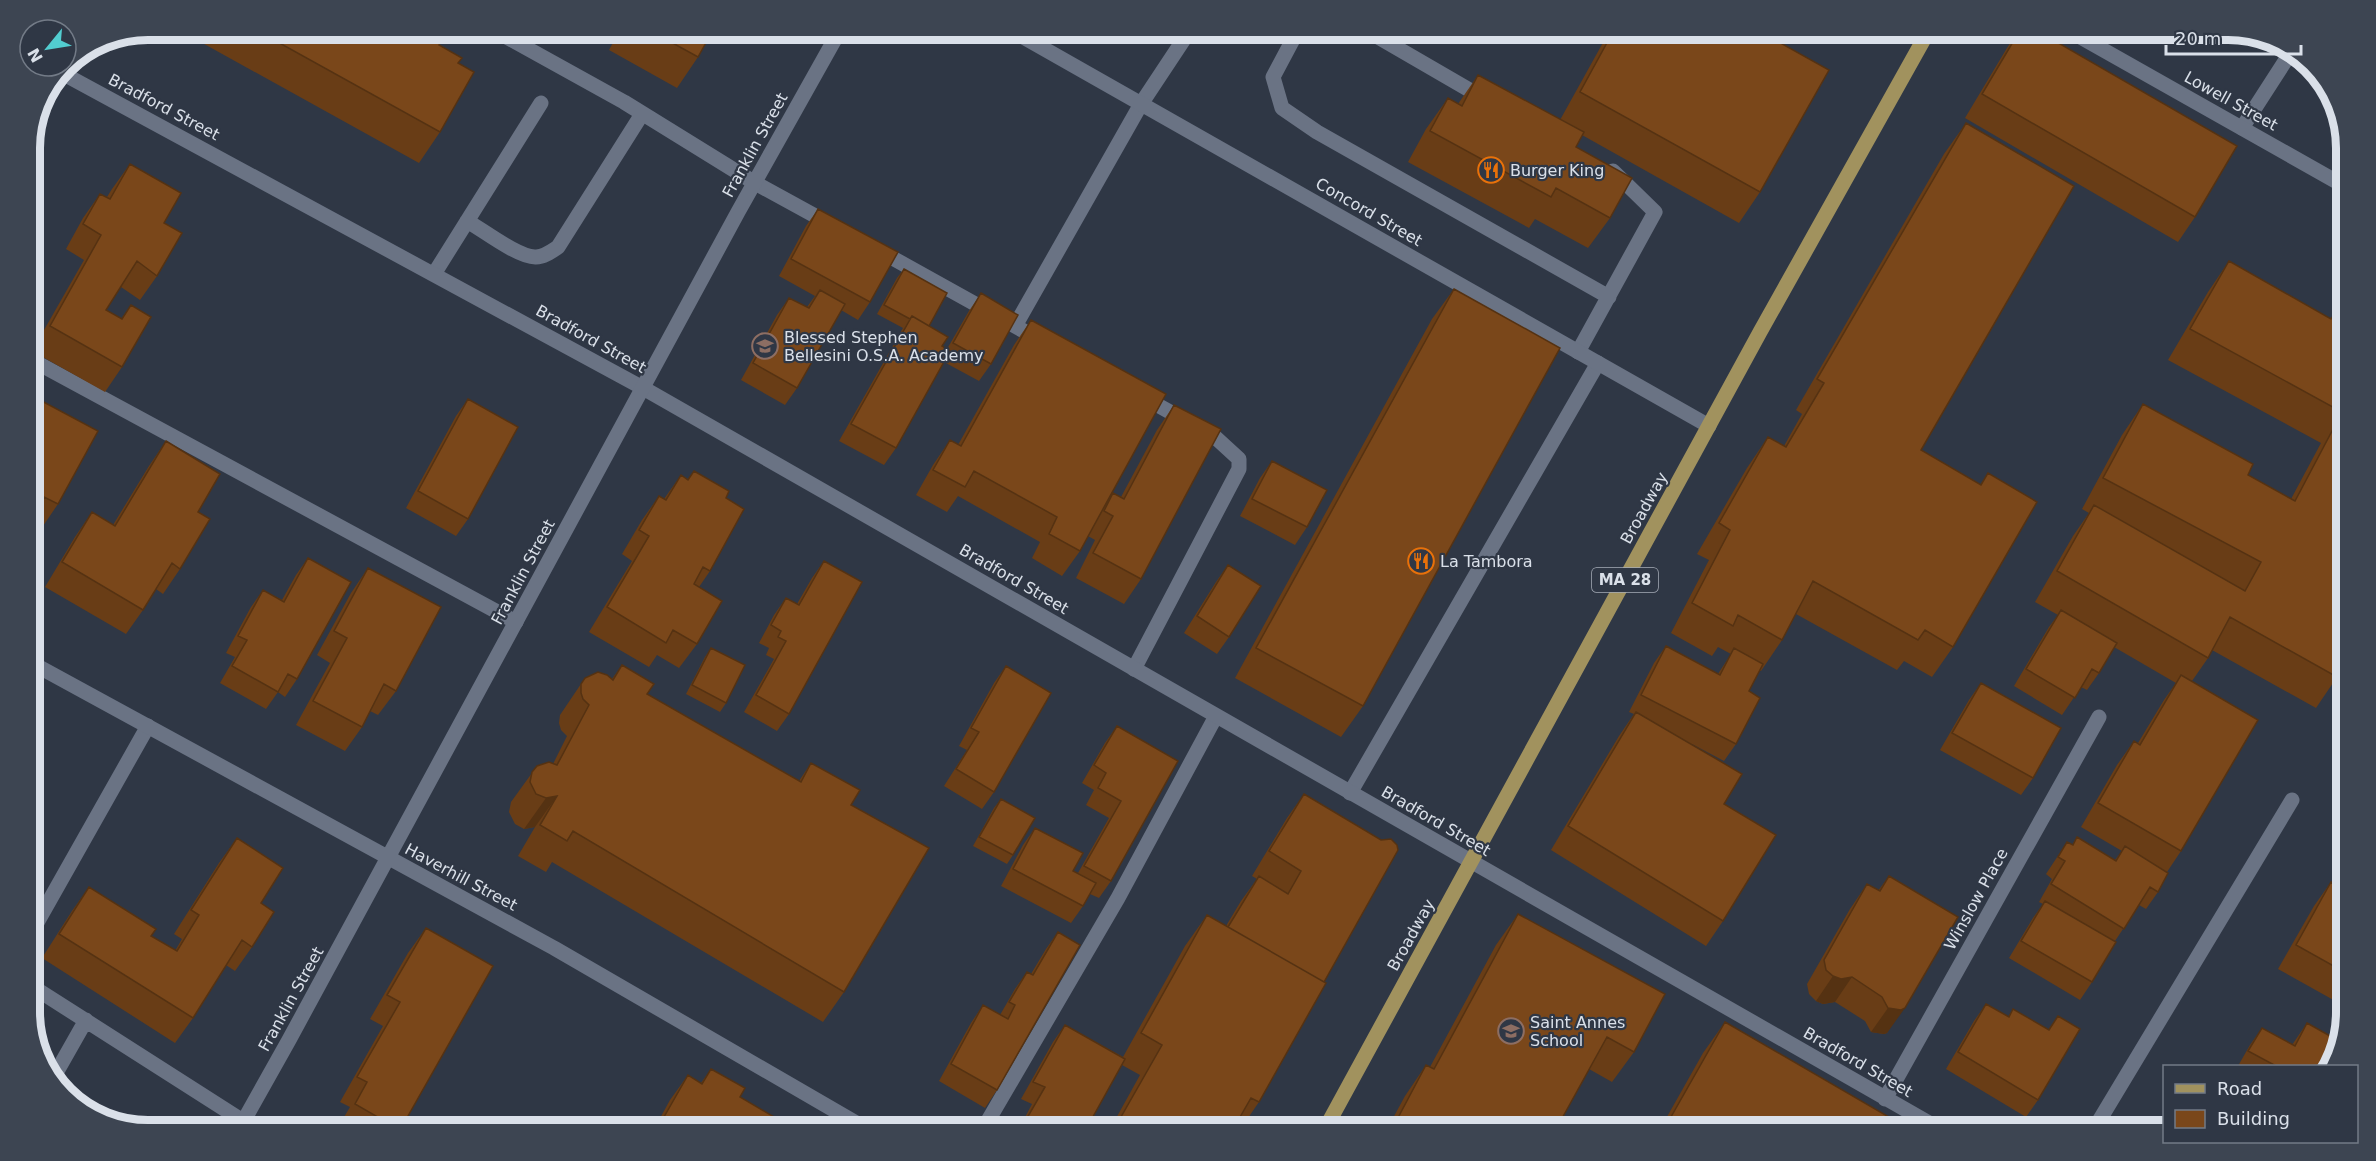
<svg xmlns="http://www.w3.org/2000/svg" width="2376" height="1161" viewBox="0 0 2376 1161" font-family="'DejaVu Sans',sans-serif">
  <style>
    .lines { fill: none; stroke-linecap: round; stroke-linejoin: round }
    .lane { stroke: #6a7384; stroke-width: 15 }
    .street { stroke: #6a7384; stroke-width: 15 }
    .secondary { stroke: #6a7384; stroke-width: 15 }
    .primary { stroke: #a1925e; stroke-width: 15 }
    .wall { fill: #693d16 }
    .shaded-wall { fill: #553212 }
    .building { fill: #7a471a; stroke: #553212; stroke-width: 1.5 }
    .labels { text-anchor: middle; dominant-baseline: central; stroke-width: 4.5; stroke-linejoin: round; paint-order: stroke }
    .shield { fill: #2f3745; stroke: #a7adb8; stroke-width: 1.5 }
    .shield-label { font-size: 15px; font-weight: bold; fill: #dae0e9 }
    .street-label { font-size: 16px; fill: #dae0e9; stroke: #2f3745 }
    .poi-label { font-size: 16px; fill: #dae0e9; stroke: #2f3745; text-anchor: start }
    .rim { fill: none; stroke: #dae0e9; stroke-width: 8 }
  </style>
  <rect width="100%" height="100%" fill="#2f3745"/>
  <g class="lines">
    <!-- lane -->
    <path class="lane" d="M494 30 624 102 755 183 830 224
      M1298 30 1273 77 1282 108 1317 132 1609 297
      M1366 30 1485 99
      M2242 128 2291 52
      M467 221C483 230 519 258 536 257 544 257 552 251 558 247L642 114
      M878 250 1040 340
      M434 274 541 103
      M1015 326 1141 104 1190 30
      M1578 352 1655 212 1613 171
      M30 359 516 622
      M1134 669 1239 469V459L1215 437 1143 397
      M1350 793 1598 363
      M30 935 148 726
      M30 985 243 1121
      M52 1080 86 1020
      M982 1131 1118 898 1216 716
      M2093 1131 2292 800"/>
    <!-- street -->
    <path class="street" d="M1011 30 1709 426
      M60 72 643 388 1943 1131
      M1885 1099 2099 717"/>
    <!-- secondary -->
    <path class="secondary" d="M2068 30 2346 187
      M30 662 554 948 870 1131
      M238 1131 289 1040 738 212 840 30"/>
    <!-- primary -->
    <path class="primary" d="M1324 1131 1760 332 1929 30"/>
  </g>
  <!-- wall -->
  <path class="wall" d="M179 30H447L439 45 458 63 440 132 419 163Z
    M609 30H713L698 57 677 88 609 50 616 37 607 33Z
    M1610 30H1757L1760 192 1739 223 1582 135 1576 147 1610 218 1588 248 1535 219 1529 228 1408 162 1426 129 1448 98 1458 104 1478 75 1560 120Z
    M2019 30H2036L2195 217 2178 242 1965 118 2007 48Z
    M1966 123 1921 450 1980 485 1988 473 1953 647 1932 677 1904 661 1897 670 1796 614 1782 640 1761 671 1759 670 1749 691 1736 744 1724 761 1692 744 1724 804 1723 921 1706 946 1551 850 1619 736 1634 714 1629 712 1654 663 1666 646 1718 674 1731 654 1718 647 1712 656 1671 633 1709 560 1697 554 1747 468 1768 437 1784 446 1802 414 1796 410 1944 154Z
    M130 164 164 223 157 276 140 300 121 287 106 310 121 319 131 305 122 367 105 392 32 351 84 260 66 249 83 218 100 194 107 197 112 189Z
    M818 209 870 302 858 320 841 310 797 388 785 405 741 380 777 315 789 298 807 307 815 296 779 276 806 226Z
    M2229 261 2331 319 2346 318 2337 677 2316 708 2212 650 2208 658 2192 681 2181 851 2167 872 2158 892 2146 909 2139 905 2115 941 2092 982 2080 1000 2009 958 2033 918 2043 904 2039 902 2052 879 2046 874 2067 842 2072 845 2077 837 2115 860 2122 851 2081 827 2117 765 2134 741 2138 743 2164 700 2176 683 2114 647 2099 673 2087 690 2081 687 2062 715 2014 686 2049 627 2058 615 2035 602 2073 536 2089 513 2082 509 2122 435 2143 404 2248 475 2291 499 2321 443 2168 360 2208 292Z
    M904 269 929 326 942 346 947 349 969 311 981 293 991 364 979 381 944 362 896 448 884 465 839 441 903 328 877 314 897 278Z
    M1454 289 1363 706 1341 737 1235 678 1432 319Z
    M1031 320 1106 503 1113 493 1121 497 1157 430 1174 405 1141 579 1124 604 1076 578 1095 540 1088 536 1080 551 1062 576 1032 558 1040 542 958 496 947 512 916 495 933 465 950 440 958 445 1014 345Z
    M38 399 58 504 41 529 30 523V410Z
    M468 399V519L456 536 406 508 456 416Z
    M166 441 198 512 180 569 163 594 156 589 143 610 126 634 45 587 75 537 92 512 113 525 149 466Z
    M1272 461 1307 527 1295 545 1240 516 1260 478Z
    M694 471 726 498 710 571 699 587 697 644 679 668 657 655 649 667 589 632 632 561 622 554 642 520 659 496 664 499 681 475 688 479Z
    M308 558 297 679 285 697 278 692 266 709 220 683 235 657 226 653 251 607 263 590 282 600 296 575Z
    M824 561 789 714 777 731 744 712 774 659 766 655 769 648 759 643 774 615 786 598 797 604 812 578Z
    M1228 565 1229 637 1217 654 1184 633 1216 582Z
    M368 568 396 691 378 715 370 711 362 727 345 751 296 725 330 663 317 655 351 593Z
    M711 648 726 703 720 712 686 694 705 657Z
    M622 665 647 694 799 781 811 763 851 805 844 992 823 1022 552 862 546 872 518 856 535 827 524 829 515 824 509 812 511 802 537 766 553 764 567 736 561 730 559 723 560 715 585 678 612 679Z
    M1006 666 994 792 982 809 944 786 967 750 959 746 994 683Z
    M1981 683 2033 778 2021 795 1940 750 1969 700Z
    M1117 726 1178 761 1111 881 1099 898 1090 894 1083 906 1071 923 1001 886 1023 845 1035 828 1073 871 1078 873 1109 818 1086 805 1094 790 1082 783 1105 743Z
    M2346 741V753L2341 750Z
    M1304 794 1324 982 1259 1102 1239 1131 1233 1130 1232 1131H1109L1140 1075 1122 1065 1085 1131H1018L1032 1104 1021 1099 1053 1042 1065 1025 1123 1057 1185 946 1207 915 1226 926 1241 901 1257 879 1252 876 1287 818Z
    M1001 799 1013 855 1007 864 973 846 994 808Z
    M237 838 261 903 252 947 235 971 226 965 193 1018 175 1043 42 958 72 911 89 887 151 936 175 951 182 939 174 934 219 863Z
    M1889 876 1958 917 1887 1033 1884 1034 1871 1032 1865 1021 1835 1002 1823 1004 1816 1001 1809 994 1807 984 1850 909 1867 884 1878 891Z
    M2331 882 2346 890V1007L2278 969 2314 906Z
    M1518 914 1634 1052 1612 1082 1589 1069 1555 1131H1386L1405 1096 1426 1065 1430 1067 1496 945Z
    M426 928 493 966 399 1131H341L337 1129 350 1107 340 1102 383 1026 370 1019 408 953Z
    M1058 932 997 1090 985 1108 939 1081 971 1023 983 1005 1000 1015 1015 989 1027 972 1031 974 1046 949Z
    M1986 1004 2008 1017 2013 1009 2048 1030 2058 1016 2038 1100 2026 1117 1946 1069 1974 1021Z
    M1725 1022 1913 1131H1659L1703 1053Z
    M2307 1023 2332 1066H2238L2250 1045 2262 1028 2292 1045Z
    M711 1069 740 1097 792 1131H653L670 1100 688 1075 701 1083Z"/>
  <!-- shaded-wall -->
  <path class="shaded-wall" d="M557 796 535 827 524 829 546 798Z
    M1833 976 1852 977 1835 1002 1823 1004 1816 1001Z
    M1888 1008H1905L1887 1033 1884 1034 1871 1032Z"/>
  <!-- building -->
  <path class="building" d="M256 30H447L439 45 462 58 458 63 474 72 440 132Z
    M649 30H713L698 57Z
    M1614 30H1757L1829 70 1760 192 1580 92Z
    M2020 30H2036L2237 146 2195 217 1982 94Z
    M1478 75 1584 132 1576 147 1632 178 1610 218 1556 188 1551 197 1430 131 1448 98 1462 106Z
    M1966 123 2074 186 1921 450 1981 485 1988 473 2037 502 1953 647 1925 630 1918 640 1813 581 1782 640 1738 615 1733 626 1692 603 1730 530 1719 523 1768 437 1786 447 1824 383 1817 379Z
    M30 162 42 169 30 188Z
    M130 164 181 193 164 223 182 233 157 276 137 261 106 310 122 319 131 305 151 317 122 367 50 326 101 235 83 224 100 194 110 199Z
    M818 209 898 252 870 302 791 259Z
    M2229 261 2331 319 2336 312 2346 318V663L2337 677 2230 617 2208 658 2057 571 2094 505 2245 591 2261 562 2103 478 2143 404 2253 464 2248 475 2295 501 2342 412 2190 329Z
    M904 269 947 293 929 326 912 316 910 319 884 305Z
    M1454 289 1560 348 1363 706 1256 648Z
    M820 290 845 304 797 388 753 363 789 298 809 308Z
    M981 293 1018 315 991 364 953 343Z
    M912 316 948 337 942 346 950 351 896 448 851 424Z
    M1031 320 1166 394 1080 551 1049 534 1057 517 974 471 965 487 933 470 950 440 961 446Z
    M38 399 98 431 58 504 44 497 30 522V413Z
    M468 399 518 427 468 519 418 491Z
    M1174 405 1221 429 1141 579 1093 553 1113 516 1104 511 1113 493 1124 499Z
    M166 441 220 474 198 512 210 519 180 569 172 563 143 610 62 562 92 512 115 526Z
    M1272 461 1327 490 1307 527 1252 499Z
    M694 471 729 491 726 498 744 509 710 571 703 567 694 584 722 601 697 644 673 630 666 643 607 607 649 536 639 530 659 496 666 500 681 475 688 480Z
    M308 558 351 582 297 679 288 674 278 692 232 666 247 640 238 636 263 590 284 602Z
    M824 561 862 582 789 714 756 695 786 641 778 637 781 631 771 625 786 598 799 605Z
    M1228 565 1261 586 1229 637 1197 616Z
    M368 568 441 607 396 691 384 684 362 727 313 701 347 638 334 631Z
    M2061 610 2117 643 2099 673 2092 669 2075 698 2026 669Z
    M1666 646 1720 675 1734 648 1763 664 1749 691 1760 698 1736 744 1641 695Z
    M711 648 745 665 726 703 692 685Z
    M622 665 654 684 647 694 801 782 811 763 860 790 851 805 929 848 844 992 573 831 567 841 540 825 557 796 546 798 536 794 530 782 532 772 537 766 549 762 557 765 589 705 583 699 581 693V684L585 678 598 672 607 675 613 680Z
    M1006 666 1051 693 994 792 956 769 979 732 971 728Z
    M2181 675 2258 720 2181 851 2098 803 2134 741 2140 745Z
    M1981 683 2061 728 2033 778 1952 733Z
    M1636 712 1742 774 1724 804 1776 835 1723 921 1568 826Z
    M1117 726 1178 761 1111 881 1084 866 1121 801 1098 788 1106 773 1094 765Z
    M1304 794 1381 840 1391 839 1397 845 1398 850 1324 982 1228 927 1259 876 1288 894 1301 871 1269 851Z
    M1001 799 1035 818 1013 855 979 837Z
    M1035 828 1083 853 1073 871 1096 883 1083 906 1013 869Z
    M2077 837 2116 861 2125 846 2168 873 2158 892 2150 887 2124 929 2051 884 2065 861 2058 857 2067 842 2073 845Z
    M237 838 283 868 261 903 274 912 252 947 242 940 193 1018 59 934 89 887 156 929 151 936 177 951 199 915 191 910Z
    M1889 876 1958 917 1905 1008 1901 1010 1888 1008 1882 997 1852 977 1841 979 1833 976 1826 970 1824 960 1867 884 1880 891Z
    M2331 882 2346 890V973L2296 945Z
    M2045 901 2116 942 2092 982 2021 941Z
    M1518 914 1665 994 1634 1052 1607 1037 1555 1131H1391L1426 1065 1434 1069Z
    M1207 915 1326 983 1259 1102 1251 1098 1232 1131H1113L1162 1045 1141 1033Z
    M426 928 493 966 400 1130 355 1104 367 1082 357 1077 400 1002 387 995Z
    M1058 932 1080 945 997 1090 951 1064 983 1005 1008 1019 1015 1005 1009 1002 1027 972 1033 975Z
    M1986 1004 2009 1017 2013 1009 2049 1030 2058 1016 2080 1029 2038 1100 1958 1052Z
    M1725 1022 1913 1131H1663Z
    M2307 1023 2339 1041 2334 1065 2332 1066H2276L2248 1051 2262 1028 2295 1046Z
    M1065 1025 1125 1059 1085 1131H1050L1027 1118 1045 1087 1033 1082Z
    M34 1031 41 1035 37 1041Z
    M711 1069 745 1088 740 1097 793 1128 792 1131H656L688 1075 702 1084Z"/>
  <!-- icons -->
  <defs>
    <g id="restaurant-ring" transform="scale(1.35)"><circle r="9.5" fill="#2f3745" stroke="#e8710a" stroke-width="1.5"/><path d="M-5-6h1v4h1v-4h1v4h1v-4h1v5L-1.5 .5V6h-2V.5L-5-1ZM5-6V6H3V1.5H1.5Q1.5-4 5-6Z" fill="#e8710a"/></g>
    <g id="school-ring" transform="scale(1.35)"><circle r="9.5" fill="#2f3745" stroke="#8d6e63" stroke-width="1.5"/><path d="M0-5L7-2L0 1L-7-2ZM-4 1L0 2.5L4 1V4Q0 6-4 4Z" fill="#8d6e63"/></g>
  </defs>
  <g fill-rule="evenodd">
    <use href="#restaurant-ring" x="1491" y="170"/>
    <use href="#school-ring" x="765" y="346"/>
    <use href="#restaurant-ring" x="1421" y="561"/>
    <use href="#school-ring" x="1511" y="1031"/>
  </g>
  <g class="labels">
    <!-- shield labels -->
    <rect class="shield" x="1592" y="568" width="66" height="24" rx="4.5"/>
    <g class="shield-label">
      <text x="1625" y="580">MA 28</text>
    </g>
    <!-- street labels -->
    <g class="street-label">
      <text transform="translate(2231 101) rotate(29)">Lowell Street</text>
      <text transform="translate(164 107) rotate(28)">Bradford Street</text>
      <text transform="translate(755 145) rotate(-61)">Franklin Street</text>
      <text transform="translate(1369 212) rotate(30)">Concord Street</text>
      <text transform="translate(591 339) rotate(29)">Bradford Street</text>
      <text transform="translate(1644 508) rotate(-61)">Broadway</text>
      <text transform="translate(523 572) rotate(-62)">Franklin Street</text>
      <text transform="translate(1014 579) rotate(30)">Bradford Street</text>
      <text transform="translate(1436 821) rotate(30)">Bradford Street</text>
      <text transform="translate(461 877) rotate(28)">Haverhill Street</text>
      <text transform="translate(1976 899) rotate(-61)">Winslow Place</text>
      <text transform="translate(1411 935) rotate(-61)">Broadway</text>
      <text transform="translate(291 999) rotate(-61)">Franklin Street</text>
      <text transform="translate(1858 1062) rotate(30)">Bradford Street</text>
    </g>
    <!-- poi labels -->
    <g class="poi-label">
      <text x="1510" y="170">Burger King</text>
      <text x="784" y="337">Blessed Stephen<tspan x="784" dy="18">Bellesini O.S.A. Academy</tspan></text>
      <text x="1440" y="561">La Tambora</text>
      <text x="1530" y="1022">Saint Annes<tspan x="1530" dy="18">School</tspan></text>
    </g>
  </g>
  <!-- crop -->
  <path d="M0 0H2376V1161H0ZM148 40H2228A108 108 0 0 1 2336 148V1012A108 108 0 0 1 2228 1120H148A108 108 0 0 1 40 1012V148A108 108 0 0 1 148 40Z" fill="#3d4552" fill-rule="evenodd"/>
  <path class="rim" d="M148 40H2228A108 108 0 0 1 2336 148V1012A108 108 0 0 1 2228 1120H148A108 108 0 0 1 40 1012V148A108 108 0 0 1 148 40Z"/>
  <!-- legend -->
  <rect x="2163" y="1065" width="195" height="78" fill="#2f3745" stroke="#737b87" stroke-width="1.5"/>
  <rect x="2175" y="1084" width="30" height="9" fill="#a1925e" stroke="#737b87" stroke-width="1.5"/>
  <text x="2217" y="1095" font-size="18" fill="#dae0e9">Road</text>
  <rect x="2175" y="1110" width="30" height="18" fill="#7a471a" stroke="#737b87" stroke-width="1.5"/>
  <text x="2217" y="1125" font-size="18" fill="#dae0e9">Building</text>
  <!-- north arrow -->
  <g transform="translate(48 48) rotate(240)"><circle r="28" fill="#2f3745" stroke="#737b87" stroke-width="1.5"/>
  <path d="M0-4.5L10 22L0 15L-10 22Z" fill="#52cdd0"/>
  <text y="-9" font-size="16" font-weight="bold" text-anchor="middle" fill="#dae0e9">N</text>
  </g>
  <!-- scale -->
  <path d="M2166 45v9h135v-9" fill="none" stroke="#dae0e9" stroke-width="3"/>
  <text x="2175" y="45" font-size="18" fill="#dae0e9" stroke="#2f3745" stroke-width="4.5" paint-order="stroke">20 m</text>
</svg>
